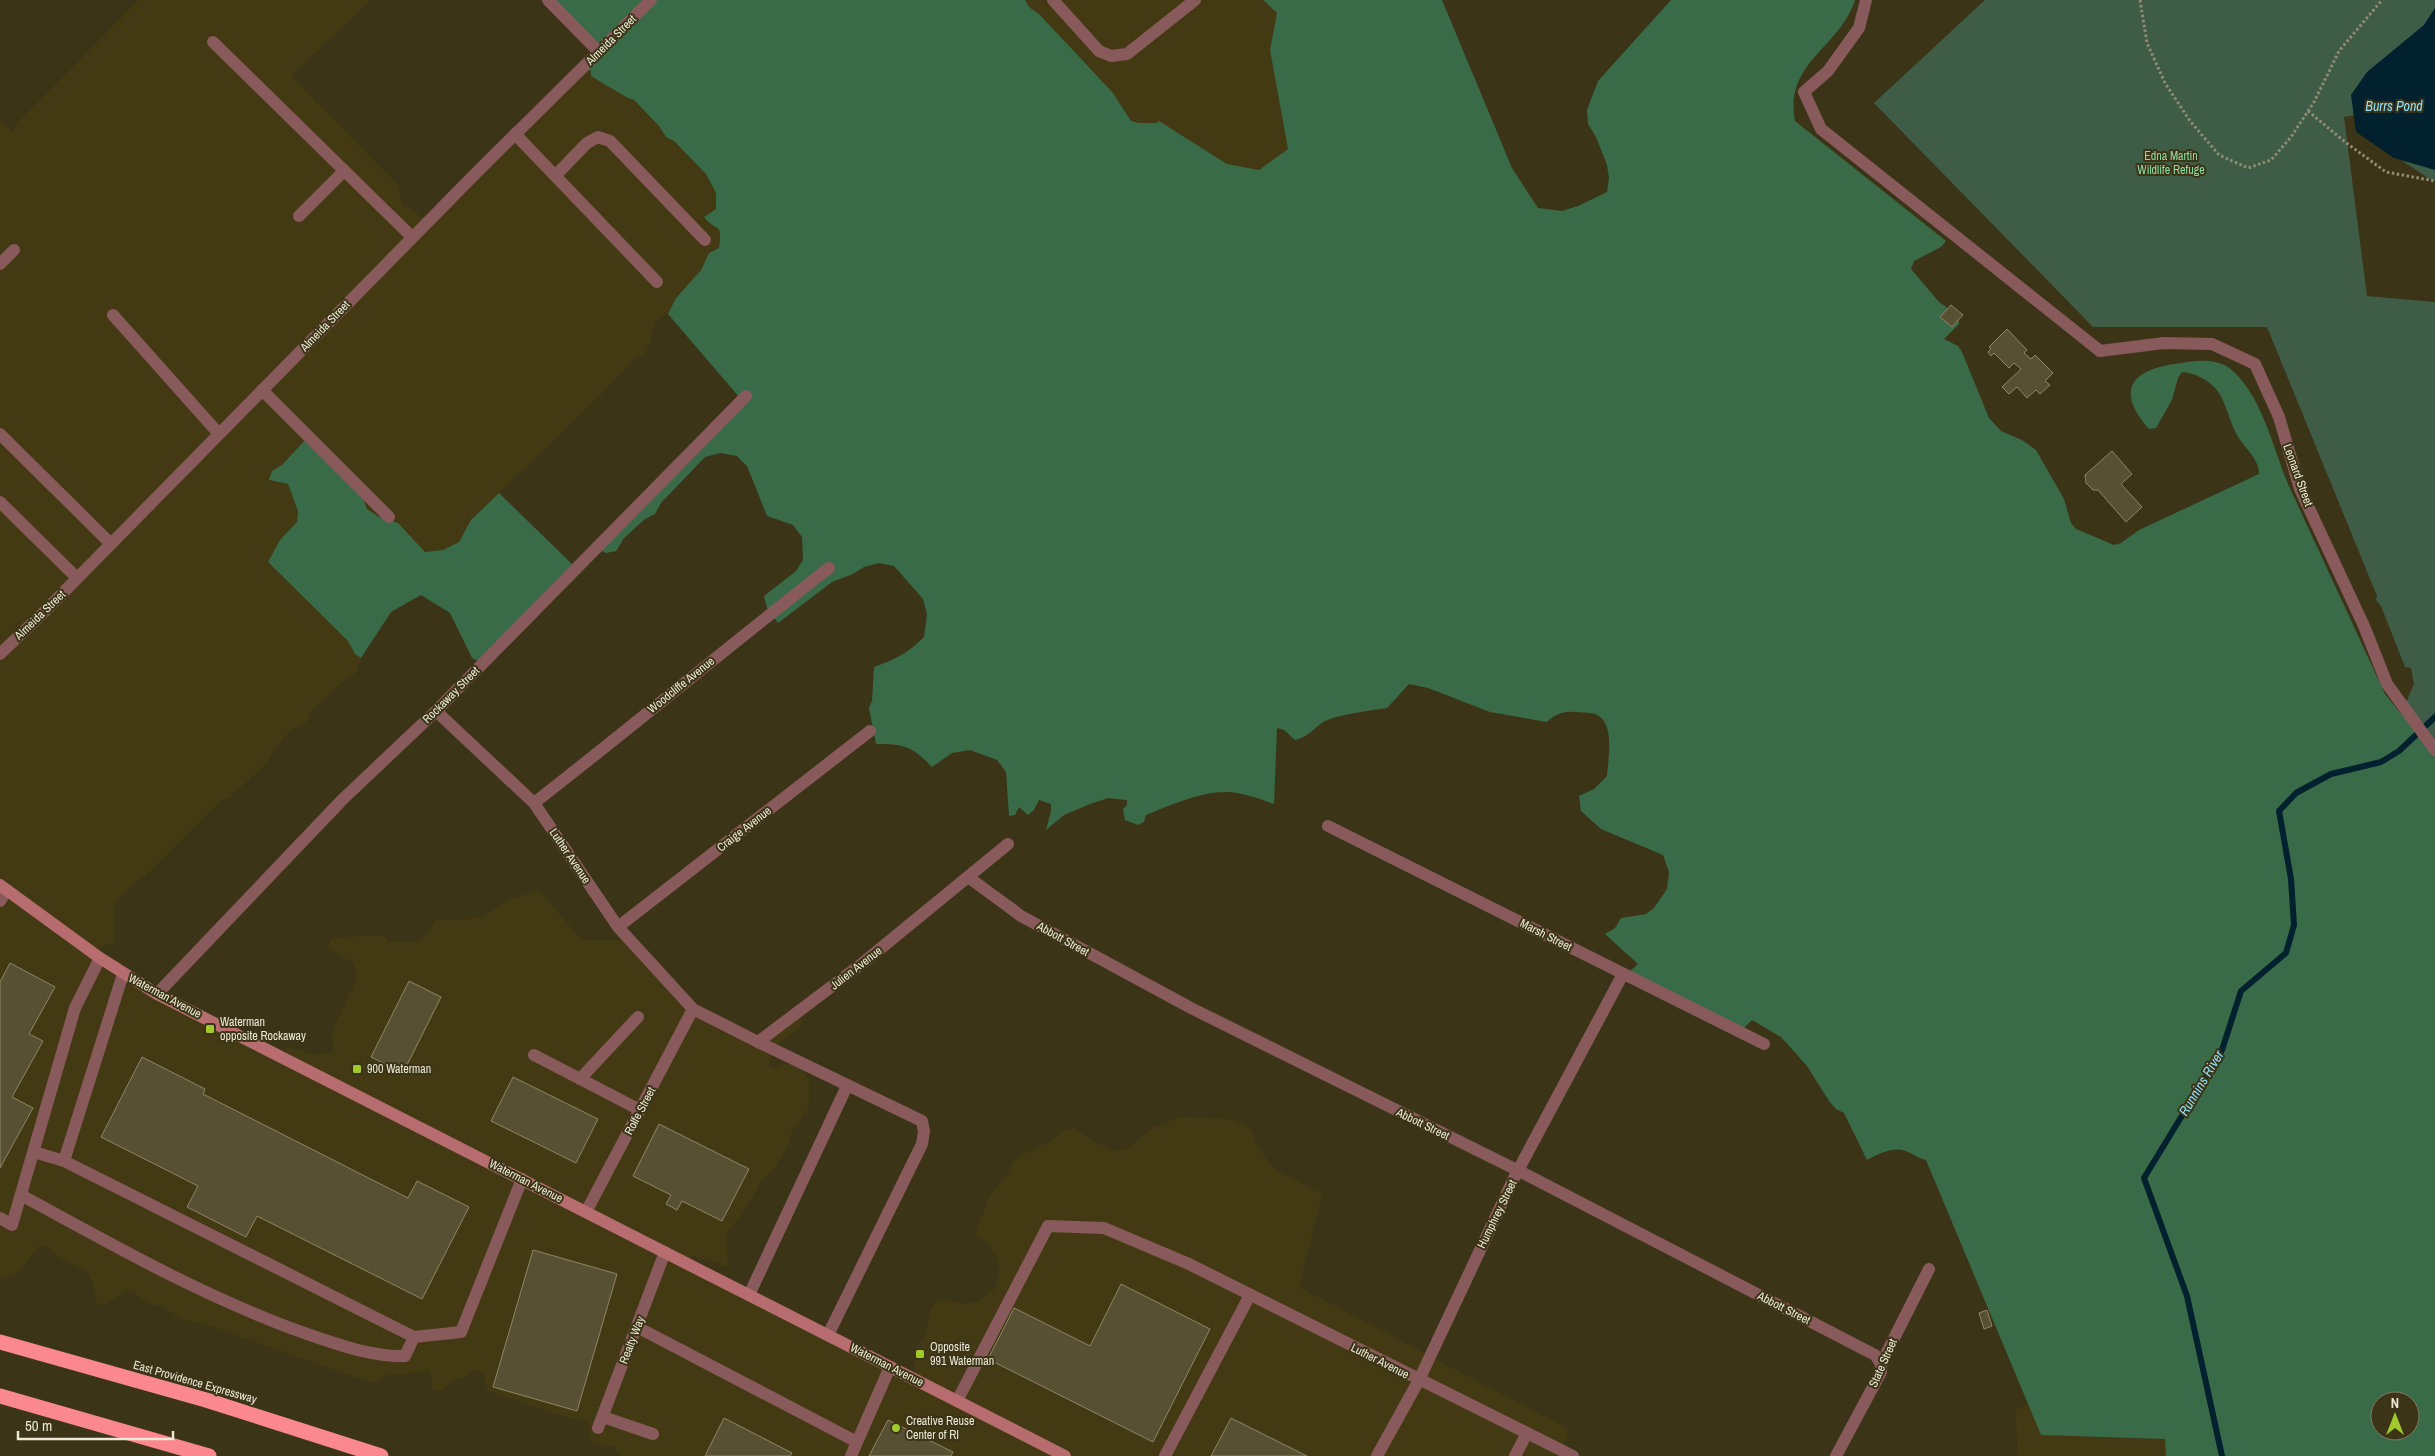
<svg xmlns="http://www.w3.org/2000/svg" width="2435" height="1456" viewBox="0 0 2435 1456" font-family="'Archivo Narrow',sans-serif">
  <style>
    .built { fill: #433a14 }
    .green { fill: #3e5c46 }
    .forest { fill: #396b48; fill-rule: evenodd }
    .water { fill: #00212d }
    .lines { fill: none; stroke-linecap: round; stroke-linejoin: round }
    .stream { stroke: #00212d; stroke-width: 6 }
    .building { fill: #575032; stroke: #8e8666 }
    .path { stroke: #918c74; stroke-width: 3; stroke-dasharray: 2.5 2.5; stroke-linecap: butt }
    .lane { stroke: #895a5b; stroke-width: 12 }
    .street { stroke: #895a5b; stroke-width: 12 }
    .secondary { stroke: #b76d70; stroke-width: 12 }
    .highway { stroke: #fa888e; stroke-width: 15 }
    .poi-dot { fill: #9fca2d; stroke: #3b3416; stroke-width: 2 }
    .labels { text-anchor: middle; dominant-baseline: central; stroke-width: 4; stroke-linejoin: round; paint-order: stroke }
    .street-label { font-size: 12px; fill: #ebe8d6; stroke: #3b3416 }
    .park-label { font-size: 12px; fill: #8fdba4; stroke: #3b3416 }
    .poi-label { font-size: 12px; fill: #ebe8d6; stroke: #3b3416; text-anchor: start }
    .water-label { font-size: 14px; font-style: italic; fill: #91dffd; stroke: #3b3416 }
  </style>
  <rect width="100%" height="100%" fill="#3b3416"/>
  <!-- built -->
  <path class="built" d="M139 0H371L291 76 398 185 403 206 412 209 425 220 585 69 591 71 592 76 626 97 634 100 659 126 666 137 674 141 706 174 716 193V208L705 217 706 221 718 226 721 233 719 248 709 253 701 270 676 298 668 314 654 322 651 341 645 354 634 359 600 396 471 520 459 542 443 550 425 553 398 523 377 516 366 508 361 486 282 465 272 471 270 480 288 484 298 511 297 523 280 540 268 562 348 641 355 654 361 658 359 665 354 675 346 679 311 711 306 723 292 729 273 751 266 764 229 798 221 800 146 875 139 879 114 903V943L101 947 99 954 284 1063 287 1046 313 1055 333 1053 332 1031 358 977 353 963 327 947 331 938 381 935 390 942H415L427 935 436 919 463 920 484 916 506 901 539 890 582 940H631L693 1009 756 1039 795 1014 803 1022 801 1026 773 1048 769 1067 774 1068 785 1063 801 1068 809 1080V1108L792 1132 788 1145 776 1166 762 1180 745 1211 727 1232V1255L730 1267 692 1256 686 1262 915 1382 914 1351 925 1336 931 1308 939 1299 965 1304 976 1302 995 1289 999 1272 997 1257 986 1242 975 1235 990 1195 1007 1175 1014 1161 1028 1151 1050 1142 1064 1131 1074 1128 1111 1151 1127 1149 1152 1128 1180 1117 1230 1119 1250 1129 1259 1148 1275 1170 1322 1194 1299 1287 1570 1430 1558 1456H621L613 1445H597L591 1442 588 1421 565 1417 488 1391 483 1373 474 1370 464 1377 453 1380 443 1390H433L430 1371 387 1375 379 1380 368 1382 205 1324 187 1321 163 1308 147 1303 134 1293 125 1291 105 1305 97 1304 92 1281 86 1270 57 1256 49 1247 40 1245 18 1273 3 1278 0 1276V122L13 132 17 123Z
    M1025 0H1263L1277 13 1270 50 1288 150 1259 170 1227 164 1159 121 1157 123H1139L1131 121 1124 108 1040 15 1029 7Z
    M2028 1404 2041 1435 2166 1439V1456H2018L2015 1410Z"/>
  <!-- green -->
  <path class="green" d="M1985 0H2435V179L2431 180 2371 140 2355 115 2344 117 2367 296 2435 302V753L2395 728 2414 684 2411 668 2405 667 2381 606 2376 600 2377 596 2267 327H2093L1874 103Z"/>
  <!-- forest -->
  <path class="forest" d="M549 0H1025L1029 7 1040 15 1113 93 1131 121 1139 123H1156L1159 121 1227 164 1259 170 1288 149 1270 50 1277 13 1263 0H1442L1512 168 1538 208 1562 211 1578 206 1607 192 1609 178 1607 165 1596 137 1588 124 1587 110 1598 81 1671 0H1855C1840 48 1784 62 1795 121L1946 241 1941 247 1914 261 1911 269 1939 302 1958 316 1959 324 1944 339 1958 346 1962 352 1989 418 2001 431 2022 440 2036 450 2064 499 2071 523 2076 529 2114 545 2121 543 2139 530 2259 474C2259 458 2244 448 2237 435 2229 421 2226 401 2216 389 2207 379 2195 373 2182 372L2178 378 2172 400 2156 428 2149 429C2117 393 2128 371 2174 364 2193 361 2217 356 2233 371 2263 399 2273 448 2288 484L2385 694 2435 756V1456H2166L2165 1439 2041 1435 1926 1160C1918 1158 1915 1155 1908 1152 1895 1145 1878 1154 1867 1160L1844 1113 1836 1109 1829 1101 1807 1066 1781 1037 1752 1020 1742 1030 1629 972 1638 964 1605 934 1615 928 1621 918 1646 914 1654 908 1667 889 1669 872 1663 855 1601 829 1581 811 1579 796 1594 789 1607 776C1608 759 1616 722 1595 714 1590 712 1581 713 1576 712 1564 711 1555 714 1547 722L1490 712 1428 688 1409 684 1387 708C1373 710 1337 715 1325 721 1313 728 1311 736 1295 740L1284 730 1277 728 1274 804C1260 799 1244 793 1229 792 1200 791 1172 805 1146 815L1144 822 1138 825 1125 820 1123 809 1127 805V800L1108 798 1090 804 1064 815 1046 830 1051 811V804L1039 800 1034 810 1028 815 1019 807 1015 815 1009 816 1006 772 997 760 970 750 952 753 932 767C912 746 904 744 876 744L869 708 872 701 874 667C894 660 910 652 924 637L927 614 923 599 894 566 879 563 864 567 853 574 832 582 778 623 767 608 764 596 796 571 803 560 802 537 793 525 767 516 747 466 737 456 721 453 705 457 661 503 655 514 645 519 624 538 616 551 606 553 597 549 740 398 668 314 676 298 701 270 709 253 719 248C723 220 716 233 704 217L716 209V193L706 174 674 141 666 137 659 126 634 100 626 97 591 76V71L585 69 594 54ZM2380 1401H2410V1431H2380Z
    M308 437 361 486 366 508 377 516 398 523 425 552 443 550 459 542 471 520 499 493 573 565 478 661 472 658 450 613 421 595 391 612 361 658 355 654 348 641 268 562 280 540 297 522 298 511 288 484 269 480 272 471 282 465Z"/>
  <!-- water -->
  <path class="water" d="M2435 8V170L2394 158 2356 132 2351 95 2367 72 2424 25Z"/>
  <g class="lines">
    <!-- stream -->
    <path class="stream" d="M2222 1456 2187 1296 2144 1178 2222 1050 2241 991 2286 953 2294 925 2291 879 2279 811 2296 793 2331 774 2381 762 2399 751 2435 717"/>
  </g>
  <!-- building -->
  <path class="building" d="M1951 305 1963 315 1952 327 1940 317Z
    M2007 329 2027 350 2024 353 2031 359 2035 355 2053 373 2045 381 2050 385 2040 394 2036 390 2027 398 2017 387 2009 394 2002 387 2021 369 2014 363 2009 368 1994 353 1991 356 1988 352 1991 349 1989 347Z
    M2112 451 2132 474 2121 484 2142 507 2126 522 2098 490H2093L2086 483 2085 475Z
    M10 963 55 987 29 1034 43 1041 12 1097 33 1108 0 1168V982Z
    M409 981 441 997 403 1073 371 1057Z
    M142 1057 205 1089 203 1094 408 1198 417 1181 469 1207 422 1299 257 1216 246 1237 187 1207 198 1186 101 1137Z
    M513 1077 598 1119 576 1163 491 1121Z
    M659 1124 749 1169 722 1221 682 1201 677 1210 666 1204 671 1195 633 1176Z
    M533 1250 617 1274 577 1411 493 1387Z
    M1121 1284 1210 1329 1153 1442 988 1359 1014 1308 1090 1346Z
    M1987 1310 1992 1326 1984 1329 1979 1313Z
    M724 1418 792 1453 790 1456H705Z
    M1231 1418 1307 1456H1211Z
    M888 1420 953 1452 951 1456H869Z"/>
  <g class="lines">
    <!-- path -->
    <path class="path" d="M2140 0 2147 43 2165 83 2190 121 2219 155 2248 168 2271 160 2291 137 2314 102 2339 51 2382 0
      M2308 111 2345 142 2386 172 2435 181"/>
    <!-- lane -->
    <path class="lane" d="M1053 0 1099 51 1111 56 1127 54 1195 0
      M1866 0 1859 28 1828 71 1804 92 1821 129 2100 351
      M213 42 412 237
      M515 134 657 282
      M555 176 587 143 598 137 610 141 705 240
      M299 216 344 171
      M0 264 14 250
      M113 315 219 434
      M262 390 389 517
      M0 434 111 544
      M0 502 77 578
      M0 901 7 890
      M123 974 64 1161 414 1337 461 1332 522 1179
      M758 1042 922 1121 924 1131 922 1144 828 1335
      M534 1055 640 1110
      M580 1079 638 1017
      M34 1152 64 1161
      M21 1195C116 1247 211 1301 313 1336 343 1346 373 1357 405 1356L414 1337
      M0 1218 12 1225 75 1008 100 958
      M749 1295 847 1086
      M637 1327 857 1442
      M957 1401 1048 1226 1104 1228 1189 1264
      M603 1417 653 1434
      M851 1456 890 1367
      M1165 1456 1250 1295
      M1515 1456 1527 1433"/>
    <!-- street -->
    <path class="street" d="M548 0 599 52
      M2100 351 2164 343 2212 344 2255 364 2279 417 2300 489 2364 626 2387 684 2435 750
      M0 654 45 611 481 168 651 0
      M436 711 534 803 618 927 693 1009 758 1042 864 962 1008 844
      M534 803C633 726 730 645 829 568
      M1328 826 1764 1044
      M968 877 1021 916 1191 1008 1519 1171 1875 1355 1881 1364
      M618 927 870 731
      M157 994 343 799 436 711 746 396
      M586 1212 693 1009
      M1189 1264 1573 1456
      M598 1428 665 1252
      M1377 1456 1419 1380 1514 1178 1623 974
      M1836 1456 1881 1372V1364L1929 1269"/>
    <!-- secondary -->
    <path class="secondary" d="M0 885 100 958 157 994 1065 1456"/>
    <!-- highway -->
    <path class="highway" d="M0 1342 206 1400 381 1456
      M0 1396 209 1456"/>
  </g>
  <!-- markers -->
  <g class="poi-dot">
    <rect x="205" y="1024" width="10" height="10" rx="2.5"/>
    <rect x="352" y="1064" width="10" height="10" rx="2.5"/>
    <rect x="915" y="1349" width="10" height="10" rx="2.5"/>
    <circle cx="896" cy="1428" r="5"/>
  </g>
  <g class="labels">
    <!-- street labels -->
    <g class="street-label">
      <text transform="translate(611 40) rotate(-45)">Almeida Street</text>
      <text transform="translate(325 326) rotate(-46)">Almeida Street</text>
      <text transform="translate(2298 475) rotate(70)">Leonard Street</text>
      <text transform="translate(40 615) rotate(-44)">Almeida Street</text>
      <text transform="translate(681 685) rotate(-39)">Woodcliffe Avenue</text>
      <text transform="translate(451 695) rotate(-45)">Rockaway Street</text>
      <text transform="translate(744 829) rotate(-38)">Craige Avenue</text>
      <text transform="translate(570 856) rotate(56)">Luther Avenue</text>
      <text transform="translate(1546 935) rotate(27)">Marsh Street</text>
      <text transform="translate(1063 939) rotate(29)">Abbott Street</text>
      <text transform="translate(856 968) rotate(-38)">Julien Avenue</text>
      <text transform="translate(165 996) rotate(28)">Waterman Avenue</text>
      <text transform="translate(640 1111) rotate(-62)">Rolfe Street</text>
      <text transform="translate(1423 1124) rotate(26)">Abbott Street</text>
      <text transform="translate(526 1181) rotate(27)">Waterman Avenue</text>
      <text transform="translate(1497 1214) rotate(-64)">Humphrey Street</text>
      <text transform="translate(1784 1308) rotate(27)">Abbott Street</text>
      <text transform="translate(632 1340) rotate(-69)">Realty Way</text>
      <text transform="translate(1380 1361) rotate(27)">Luther Avenue</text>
      <text transform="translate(1883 1363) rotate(-66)">State Street</text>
      <text transform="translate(887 1365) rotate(27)">Waterman Avenue</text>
      <text transform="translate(195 1382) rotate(16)">East Providence Expressway</text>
    </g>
    <!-- park labels -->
    <g class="park-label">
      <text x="2171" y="156">Edna Martin<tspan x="2171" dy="14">Wildlife Refuge</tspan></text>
    </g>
    <!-- poi labels -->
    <g class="poi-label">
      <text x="220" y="1022">Waterman<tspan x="220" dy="14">opposite Rockaway</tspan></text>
      <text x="367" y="1069">900 Waterman</text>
      <text x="930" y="1347">Opposite<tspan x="930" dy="14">991 Waterman</tspan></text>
      <text x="906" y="1421">Creative Reuse<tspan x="906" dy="14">Center of RI</tspan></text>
    </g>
    <!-- water labels -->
    <g class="water-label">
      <text x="2394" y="106">Burrs Pond</text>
      <text transform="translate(2201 1083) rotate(-59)">Runnins River</text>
    </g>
  </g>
  <!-- north arrow -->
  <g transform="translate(2395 1416)"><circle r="24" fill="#3b3416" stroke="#817c63"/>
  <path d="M0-4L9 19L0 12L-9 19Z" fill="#9fca2d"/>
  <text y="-8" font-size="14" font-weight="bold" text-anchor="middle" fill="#ebe8d6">N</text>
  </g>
  <!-- scale -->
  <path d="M18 1431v8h155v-8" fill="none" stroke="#ebe8d6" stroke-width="2.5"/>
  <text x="25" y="1431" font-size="15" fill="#ebe8d6" stroke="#3b3416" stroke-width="4" paint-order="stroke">50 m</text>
</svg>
